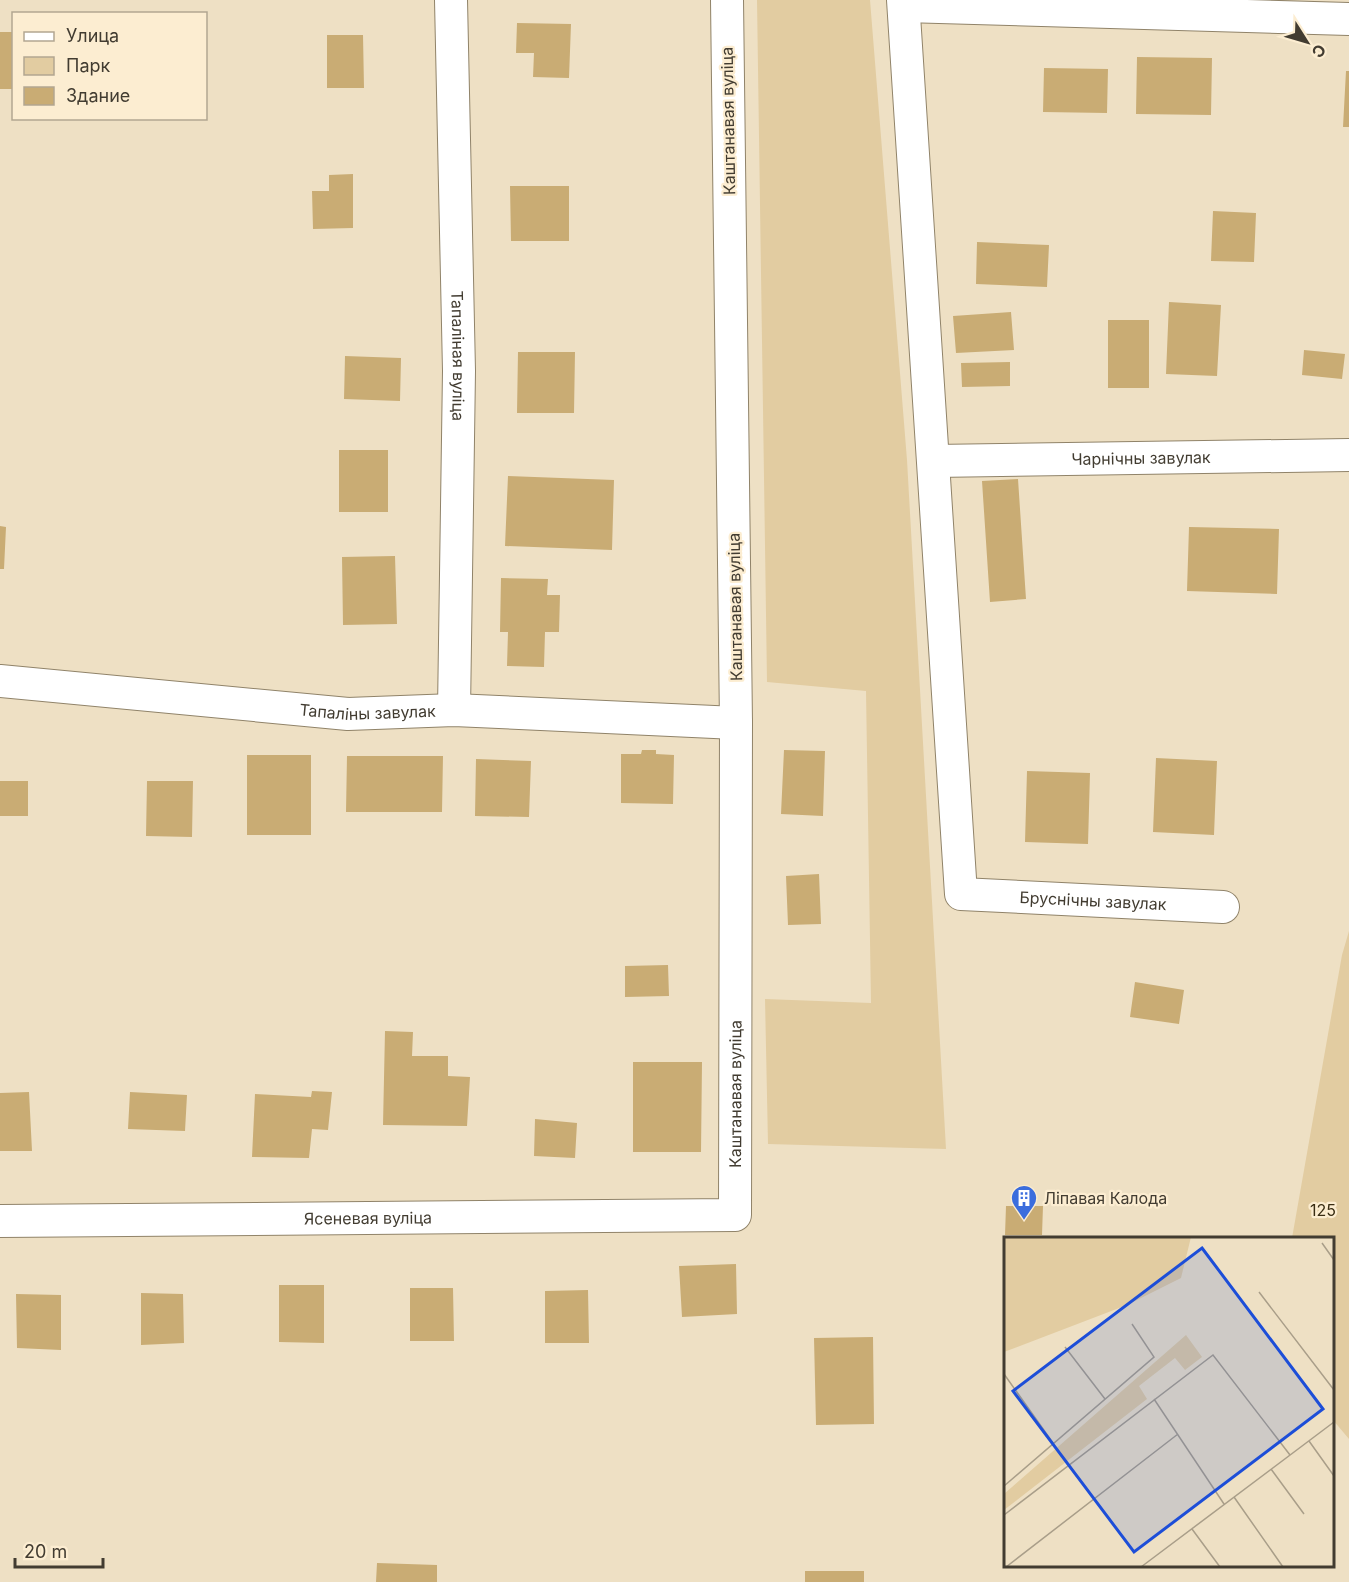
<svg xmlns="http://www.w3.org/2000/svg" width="1349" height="1582" viewBox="0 0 1349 1582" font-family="Inter,sans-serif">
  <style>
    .green { fill: #e2cca1 }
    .building { fill: #c9ac74 }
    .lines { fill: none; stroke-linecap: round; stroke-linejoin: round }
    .minor-casing { stroke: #908369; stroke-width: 34 }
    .minor { stroke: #fff; stroke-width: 32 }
    .labels { text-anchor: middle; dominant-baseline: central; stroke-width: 4.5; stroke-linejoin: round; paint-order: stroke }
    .street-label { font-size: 16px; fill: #423c31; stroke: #fcedd1 }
    .poi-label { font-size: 16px; fill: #423c31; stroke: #fcedd1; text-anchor: start }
    .park-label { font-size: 16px; fill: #392d13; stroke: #fcedd1 }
    .inset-road { fill: none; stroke: #a99e89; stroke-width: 1.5 }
    .view { fill: #1d4ed8; fill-opacity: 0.15; stroke: #1d4ed8; stroke-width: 3 }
    .inset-edge { fill: none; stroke: #423c31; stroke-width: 3 }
  </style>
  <rect width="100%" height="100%" fill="#eee0c4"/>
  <!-- green -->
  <path class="green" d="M757 0H870L907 460 946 1149 768 1144 765 999 871 1003 866 691 767 682Z
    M1349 931V1439L1333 1420 1332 1238H1292L1342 955Z"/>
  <!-- building -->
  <path class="building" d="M517 23 571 24 569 78 533 77 534 53H516Z
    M0 32H14V89H0Z
    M327 35H363L364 88H327Z
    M1137 57 1212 58 1211 115 1136 114Z
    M1044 68 1108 69 1107 113 1043 112Z
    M1346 71H1349V127H1343Z
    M353 174V228L313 229 312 191H329V175Z
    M510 186H569V241H511Z
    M1213 211 1256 213 1254 262 1211 261Z
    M977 242 1049 245 1047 287 976 284Z
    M1169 302 1221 305 1217 376 1166 374Z
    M1011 312 1014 350 956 353 953 316Z
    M1108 320H1149V388H1108Z
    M1304 350 1345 354 1342 379 1302 375Z
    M518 352H575L574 413H517Z
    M345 356 401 358 400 401 344 399Z
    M1010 362V386L962 387 961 363Z
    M339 450H388V512H339Z
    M508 476 614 480 612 550 505 546Z
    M1018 479 1026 599 990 602 982 481Z
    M0 526 6 527 4 569H0Z
    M1189 527 1279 529 1277 594 1187 591Z
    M395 556 397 624 343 625 342 557Z
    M501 578 548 579 547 595H560L559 632H545L544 667 507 666 508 632H500Z
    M642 750H656V754L674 755 673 804 621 803V754H641Z
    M784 750 825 751 823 816 781 814Z
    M247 755H311V835H247Z
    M347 756H443L442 812H346Z
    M1156 758 1217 761 1214 835 1153 832Z
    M476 759 531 761 529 817 475 816Z
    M1027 771 1090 773 1088 844 1025 842Z
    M0 781H28V816H0Z
    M147 781H193L192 837 146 836Z
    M819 874 821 924 788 925 786 876Z
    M668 965 669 996 625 997V966Z
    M1135 982 1184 990 1179 1024 1130 1017Z
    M385 1031 413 1032 412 1056H448V1076L470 1077 467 1126 383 1125Z
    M633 1062H702L701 1152H633Z
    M312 1091 332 1092 328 1130 312 1129 309 1158 252 1157 255 1094 311 1097Z
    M29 1092 32 1151H0V1093Z
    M130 1092 187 1095 185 1131 128 1129Z
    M535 1119 577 1123 575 1158 534 1156Z
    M1006 1206H1043L1042 1235H1005Z
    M736 1264 737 1314 682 1317 679 1266Z
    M279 1285H324V1343L279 1342Z
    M410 1288H453L454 1341H410Z
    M588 1290 589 1343H545V1291Z
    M141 1293 183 1294 184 1343 141 1345Z
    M16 1294 61 1295V1350L17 1348Z
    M873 1337 874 1424 816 1425 814 1338Z
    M377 1563 437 1565V1582H376Z
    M805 1571H864V1582H805Z"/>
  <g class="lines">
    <!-- minor casing -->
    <g class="minor-casing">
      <g id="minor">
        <path id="s1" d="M451 0 459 371 454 710"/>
        <path id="s2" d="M903 0 961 894 1223 907"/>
        <path d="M904 6 1349 19"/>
        <path id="s3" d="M934 461 1349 455"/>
        <path id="s4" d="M0 681 348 714 454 710 736 723"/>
        <path id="s5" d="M0 1221 735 1215 736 723 727 0"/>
      </g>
    </g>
    <!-- minor -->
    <use href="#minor" class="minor"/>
  </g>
  <!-- icons -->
  <defs>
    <g id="building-pin" transform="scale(1.35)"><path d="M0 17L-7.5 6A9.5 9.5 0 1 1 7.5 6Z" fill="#3b6ddd" stroke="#fcedd1"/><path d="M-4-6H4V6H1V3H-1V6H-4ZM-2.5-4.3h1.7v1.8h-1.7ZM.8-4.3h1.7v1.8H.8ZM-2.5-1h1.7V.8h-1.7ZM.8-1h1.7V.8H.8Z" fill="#fff"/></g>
  </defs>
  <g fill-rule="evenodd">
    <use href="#building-pin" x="1024" y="1198"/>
  </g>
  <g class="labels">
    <!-- street labels -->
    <g class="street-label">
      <text transform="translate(728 121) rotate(-91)">Каштанавая вуліца</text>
      <text stroke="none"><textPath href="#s1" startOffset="356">Тапаліная вуліца</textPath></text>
      <text stroke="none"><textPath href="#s3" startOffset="207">Чарнічны завулак</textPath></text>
      <text transform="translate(735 607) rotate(-91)">Каштанавая вуліца</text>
      <text stroke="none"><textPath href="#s4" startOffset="369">Тапаліны завулак</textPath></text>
      <text stroke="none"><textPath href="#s2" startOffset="1028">Бруснічны завулак</textPath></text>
      <text stroke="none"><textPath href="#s5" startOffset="856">Каштанавая вуліца</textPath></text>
      <text stroke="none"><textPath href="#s5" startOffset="368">Ясеневая вуліца</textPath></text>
    </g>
    <!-- poi labels -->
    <g class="poi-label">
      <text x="1044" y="1198">Ліпавая Калода</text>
    </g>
    <!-- park labels -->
    <g class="park-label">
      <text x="1323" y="1210">125</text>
    </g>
  </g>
  <!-- overview -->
  <g transform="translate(1004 1237)">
    <rect width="330" height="330" fill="#eee0c4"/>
    <path d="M0 0H187L177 41 123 68 0 115ZM182 98 198 120 181 133 171 121 135 149 143 162 0 273V257Z" fill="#e2cca1"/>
    <path class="inset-road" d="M318 6 330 23M255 55 330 153M61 110 101 162M0 137 49 206M150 162 220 267M305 204 330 239M267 232 300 277M0 249 150 120 128 87M230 260 279 330M0 278 209 118 286 218M188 292 216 330M2 330 174 197M137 330 330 185"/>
    <path class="view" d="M198 11 319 172 130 315 9 154Z"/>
    <rect width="330" height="330" class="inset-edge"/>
  </g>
  <!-- legend -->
  <rect x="12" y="12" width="195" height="108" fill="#fcedd1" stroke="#b2a691" stroke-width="1.5"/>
  <rect x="24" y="32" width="30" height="9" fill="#ffffff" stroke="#b2a691" stroke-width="1.5"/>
  <text x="66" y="42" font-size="18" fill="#423c31">Улица</text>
  <rect x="24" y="57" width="30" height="18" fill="#e2cca1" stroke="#b2a691" stroke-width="1.5"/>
  <text x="66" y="72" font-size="18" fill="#423c31">Парк</text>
  <rect x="24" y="87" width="30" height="18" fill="#c9ac74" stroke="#b2a691" stroke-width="1.5"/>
  <text x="66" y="102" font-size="18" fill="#423c31">Здание</text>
  <!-- north arrow -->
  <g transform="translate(1307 42) rotate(127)" stroke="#fcedd1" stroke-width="4.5" paint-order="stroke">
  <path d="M0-4.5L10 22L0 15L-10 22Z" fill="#423c31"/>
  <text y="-9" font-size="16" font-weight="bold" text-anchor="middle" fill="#423c31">С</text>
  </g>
  <!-- scale -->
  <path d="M15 1558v9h88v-9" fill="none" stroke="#423c31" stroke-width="3"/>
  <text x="24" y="1558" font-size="18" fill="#423c31" stroke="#fcedd1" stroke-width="4.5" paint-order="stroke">20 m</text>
</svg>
